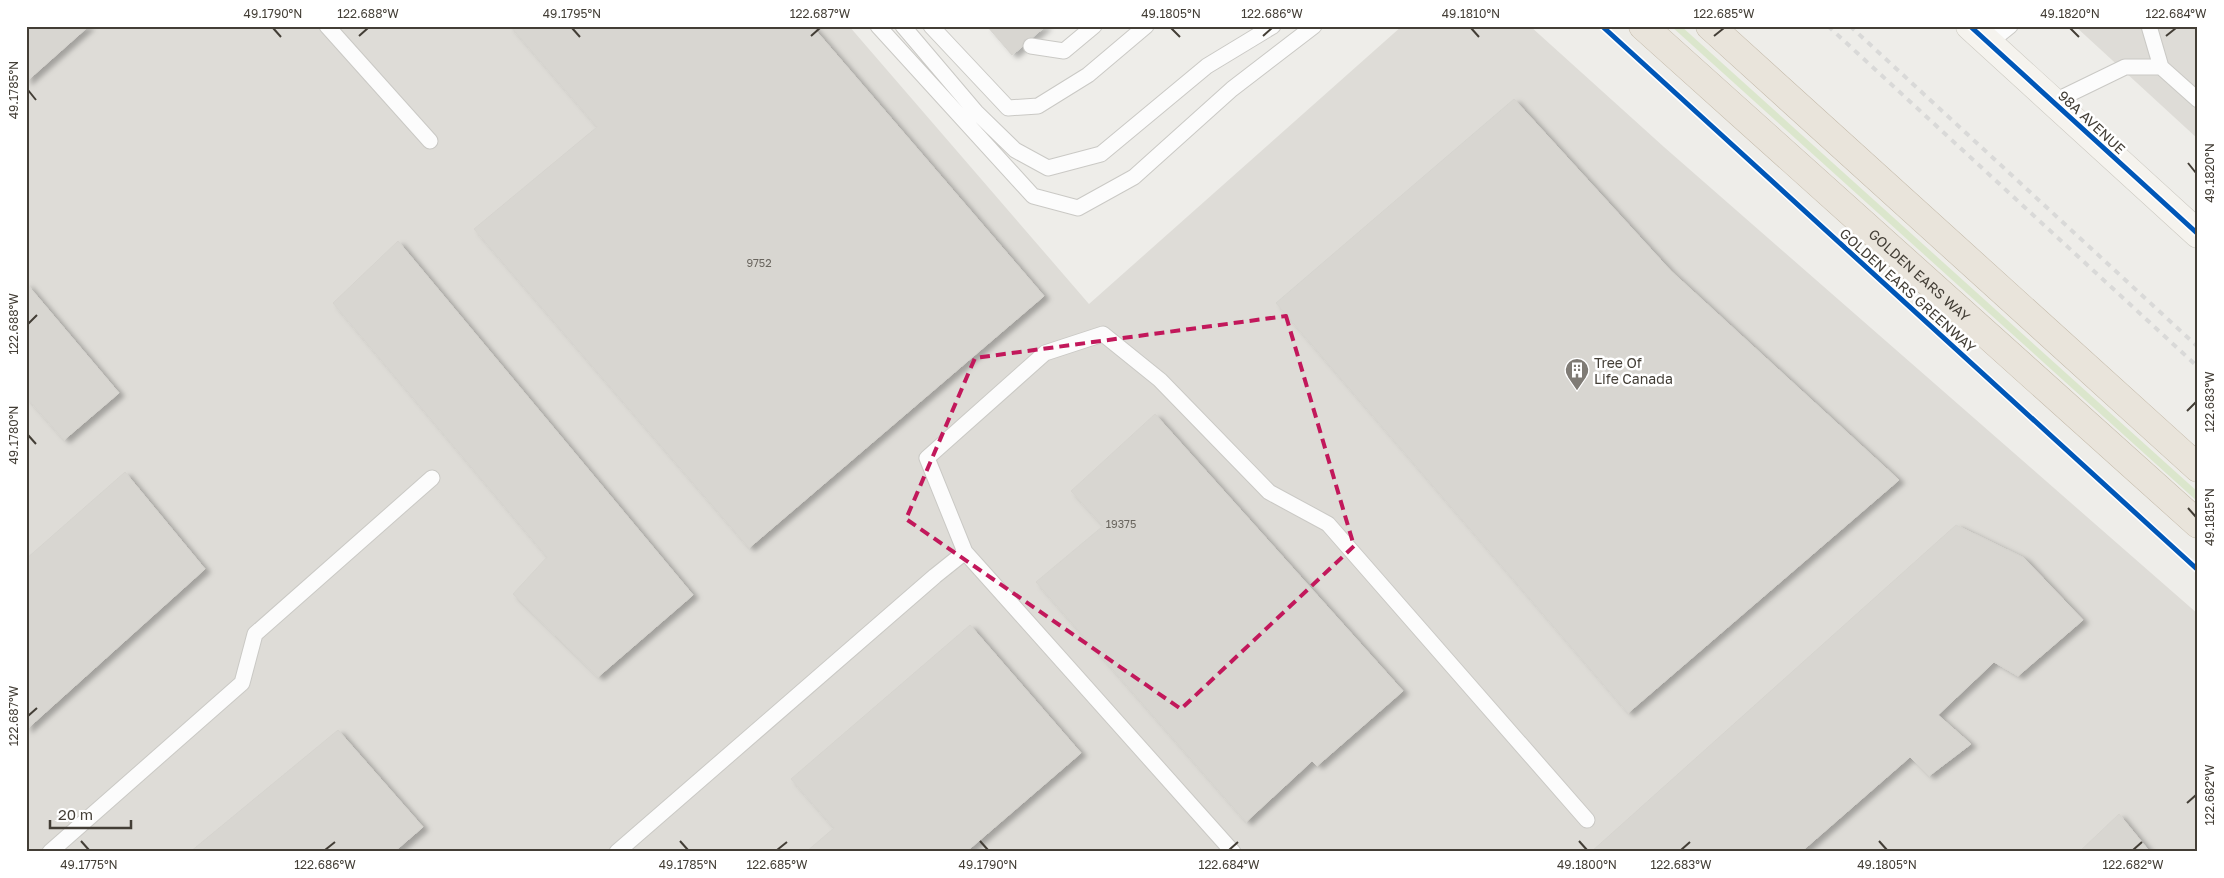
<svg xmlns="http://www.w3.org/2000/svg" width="2224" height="878" viewBox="0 0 2224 878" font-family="'Golos Text',sans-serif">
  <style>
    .industrial { fill: #dedcd7 }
    .green { fill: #dbe6cc }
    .building { fill: #d8d6d1; stroke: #d6d4cf; filter: url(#shadow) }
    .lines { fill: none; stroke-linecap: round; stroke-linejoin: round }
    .lane-casing { stroke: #cac9c5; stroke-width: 17 }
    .secondary-casing { stroke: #ccc9c1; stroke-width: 29 }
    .highway-casing { stroke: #c3b9a8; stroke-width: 29 }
    .lane { stroke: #fcfcfc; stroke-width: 15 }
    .secondary { stroke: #f5f3ee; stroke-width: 28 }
    .highway { stroke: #e9e4db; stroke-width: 28 }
    .rail { stroke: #d9d9d8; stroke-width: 4; stroke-dasharray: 6 6; stroke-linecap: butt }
    .cycleway-casing { stroke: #fff; stroke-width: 8 }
    .cycleway { stroke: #0057b8; stroke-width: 5 }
    .marked { fill: none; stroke: #c2185b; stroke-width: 4; stroke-dasharray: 10 6; stroke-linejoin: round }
    .ticks { fill: none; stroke: #433e36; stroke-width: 2 }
    .labels { text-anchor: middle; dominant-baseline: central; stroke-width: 5; stroke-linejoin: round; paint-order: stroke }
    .number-label { font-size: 11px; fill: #69655e }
    .street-label { font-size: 14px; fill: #433e36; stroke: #fff }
    .poi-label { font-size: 14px; fill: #433e36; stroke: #fff; text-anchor: start }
    .neatline { fill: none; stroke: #433e36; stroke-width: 2 }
    .ticks-label { font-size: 12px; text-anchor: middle; fill: #433e36 }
  </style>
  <defs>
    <filter id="shadow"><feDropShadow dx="5.5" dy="3" stdDeviation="2.5" flood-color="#0004"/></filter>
  </defs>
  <rect width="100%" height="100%" fill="#eeede9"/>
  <!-- industrial -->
  <path class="industrial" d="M26 26H849L1089 304 1402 26H1530L1664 147 2198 614V852H26Z
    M2075 26H2198V139Z"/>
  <!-- green -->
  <path class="green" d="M1671 26H1681L2198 492V502Z"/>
  <!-- building -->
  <path class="building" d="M26 26H89L26 82Z
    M510 26H812L1044 296 749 548 474 229 597 127Z
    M987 26H1046L1033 37 1024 40 1022 47 1012 55Z
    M1514 99 1671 271 1899 480 1628 713 1276 303Z
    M398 241 693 595 598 677 513 594 547 557 333 303Z
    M26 283 119 393 64 440 26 397Z
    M1155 414 1403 691 1317 766 1312 761 1246 822 1036 582 1103 526 1071 491Z
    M125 472 205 569 26 730V559Z
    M1956 525 2024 558 2083 620 2018 676 1994 662 1938 715 1971 744 1929 776 1910 757 1801 852H1591Z
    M970 625 1081 753 966 852H806L834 828 791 779Z
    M338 730 423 827 394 852H190Z
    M2119 814 2150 852H2079Z"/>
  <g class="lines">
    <!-- lane casing -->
    <g class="lane-casing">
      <path id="lane" d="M327 26 430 141
        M878 26 1033 196 1078 208 1134 177 1232 89 1314 26
        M903 26 976 112 1015 150 1048 168 1101 154 1207 66 1273 26
        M931 26 1008 108 1038 106 1088 75 1146 26
        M2149 26 2161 67 2198 100
        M1989 43 2010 26
        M1031 46 1064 51 1094 26
        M2053 102 2125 67H2161
        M965 552 1233 852
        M50 852 242 683 255 634 432 478
        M617 852 935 576 965 552 927 458 1045 353 1103 334 1160 380 1269 492 1328 524 1587 820"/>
    </g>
    <!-- secondary casing -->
    <g class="secondary-casing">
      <path id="secondary" d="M1970 26 2198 234"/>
    </g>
    <!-- highway casing -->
    <g class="highway-casing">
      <g id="highway">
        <path id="s1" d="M1643 26 2198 524"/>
        <path d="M1710 26 2198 468"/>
      </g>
    </g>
    <!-- lane -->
    <use href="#lane" class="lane"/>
    <!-- secondary -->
    <use href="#secondary" class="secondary"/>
    <!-- highway -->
    <use href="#highway" class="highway"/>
    <!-- rail -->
    <path class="rail" d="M1828 26 2198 367
      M1850 26 2198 347"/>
    <!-- cycleway casing -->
    <g class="cycleway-casing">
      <path id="cycleway" d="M1602 26 2198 570
        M1970 26 2198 234"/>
    </g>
    <!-- cycleway -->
    <use href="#cycleway" class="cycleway"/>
  </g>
  <!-- marked area -->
  <path class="marked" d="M1286 316 1354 546 1181 709 906 519 975 358Z"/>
  <!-- ticks -->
  <path class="ticks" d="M273 28 281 37M572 28 580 37M1171 28 1180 37M1471 28 1479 37M2070 28 2079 37M359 36 368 28M811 36 820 28M1263 36 1272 28M1714 36 1724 28M2166 36 2176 28M28 90 36 100M2188 163 2196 173M28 324 37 315M2187 411 2196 402M28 435 36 444M2188 508 2196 517M28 716 37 708M2187 803 2196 795M81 841 89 850M680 841 688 850M980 841 988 850M1579 841 1587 850M1879 841 1887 850M325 850 335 842M777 850 787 842M1229 850 1238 842M1681 850 1690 842M2133 850 2142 842"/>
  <!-- icons -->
  <defs>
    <g id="building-pin" transform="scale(1.25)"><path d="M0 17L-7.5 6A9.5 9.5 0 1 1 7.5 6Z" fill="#7f7b75" stroke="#fff"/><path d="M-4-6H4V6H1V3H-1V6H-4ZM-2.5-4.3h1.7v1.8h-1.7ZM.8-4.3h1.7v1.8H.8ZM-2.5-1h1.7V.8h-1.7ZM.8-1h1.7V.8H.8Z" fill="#fff"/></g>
  </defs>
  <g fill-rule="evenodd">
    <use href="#building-pin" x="1577" y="370"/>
  </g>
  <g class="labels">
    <!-- number labels -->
    <g class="number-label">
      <text x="759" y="262">9752</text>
      <text x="1121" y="523">19375</text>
    </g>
    <!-- street labels -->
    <g class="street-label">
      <text transform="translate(2092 122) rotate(43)">98A AVENUE</text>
      <text stroke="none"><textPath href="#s1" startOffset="372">GOLDEN EARS WAY</textPath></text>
      <text transform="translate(1908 290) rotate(42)">GOLDEN EARS GREENWAY</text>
    </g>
    <!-- poi labels -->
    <g class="poi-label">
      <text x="1594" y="362">Tree Of<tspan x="1594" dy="16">Life Canada</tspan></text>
    </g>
  </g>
  <!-- border -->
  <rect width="2224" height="878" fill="none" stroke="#ffffff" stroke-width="55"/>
  <!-- scale -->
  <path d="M50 820v8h81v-8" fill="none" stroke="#433e36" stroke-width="2.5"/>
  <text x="58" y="820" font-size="15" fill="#433e36" stroke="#ffffff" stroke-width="4" paint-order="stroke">20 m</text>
  <rect x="28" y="28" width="2168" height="822" class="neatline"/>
  <g class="ticks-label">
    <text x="273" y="18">49.1790°N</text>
    <text x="368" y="18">122.688°W</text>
    <text x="572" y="18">49.1795°N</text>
    <text x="820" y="18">122.687°W</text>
    <text x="1171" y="18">49.1805°N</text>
    <text x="1272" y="18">122.686°W</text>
    <text x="1471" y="18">49.1810°N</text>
    <text x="1724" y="18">122.685°W</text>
    <text x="2070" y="18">49.1820°N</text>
    <text x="2176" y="18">122.684°W</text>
    <text transform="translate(14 90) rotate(-90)" y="4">49.1785°N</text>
    <text transform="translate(2210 173) rotate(-90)" y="4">49.1820°N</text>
    <text transform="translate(14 324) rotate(-90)" y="4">122.688°W</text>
    <text transform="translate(2210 402) rotate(-90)" y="4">122.683°W</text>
    <text transform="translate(14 435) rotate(-90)" y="4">49.1780°N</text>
    <text transform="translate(2210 517) rotate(-90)" y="4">49.1815°N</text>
    <text transform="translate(14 716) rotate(-90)" y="4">122.687°W</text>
    <text transform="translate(2210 795) rotate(-90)" y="4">122.682°W</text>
    <text x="89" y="869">49.1775°N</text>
    <text x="325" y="869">122.686°W</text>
    <text x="688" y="869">49.1785°N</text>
    <text x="777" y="869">122.685°W</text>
    <text x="988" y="869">49.1790°N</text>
    <text x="1229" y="869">122.684°W</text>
    <text x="1587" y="869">49.1800°N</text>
    <text x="1681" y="869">122.683°W</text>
    <text x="1887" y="869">49.1805°N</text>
    <text x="2133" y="869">122.682°W</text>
  </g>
</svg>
